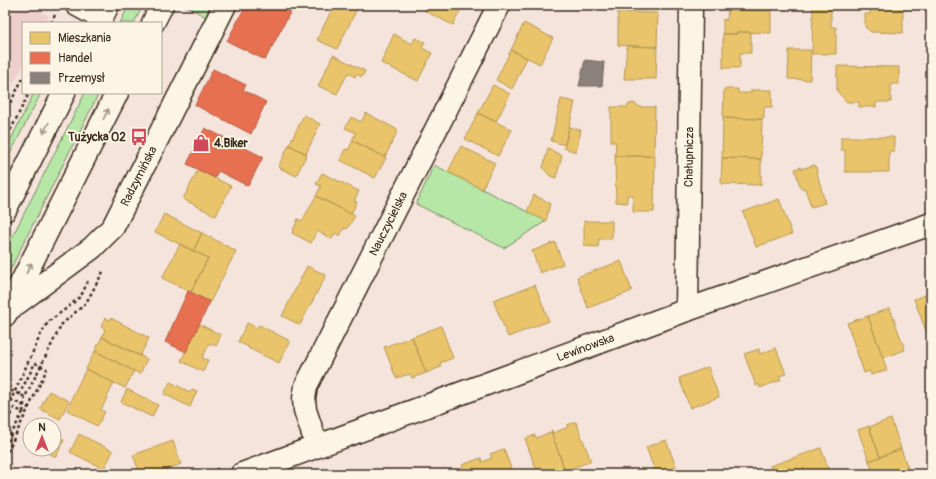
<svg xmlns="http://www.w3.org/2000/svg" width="936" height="479" viewBox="0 0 936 479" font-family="Pangolin,sans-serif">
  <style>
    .built { fill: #edd0ce }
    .green { fill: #b6e7a6; stroke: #788862 }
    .homes { fill: #e9c46a; stroke: #b59653 }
    .shops { fill: #e76f51; stroke: #b35a42 }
    .industry { fill: #8a817c; stroke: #726760 }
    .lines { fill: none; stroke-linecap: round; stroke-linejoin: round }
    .minor-casing { stroke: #3b2a1e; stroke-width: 25 }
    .major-casing { stroke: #3b2a1e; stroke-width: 25 }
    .path { stroke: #3b2a1e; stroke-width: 2.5; stroke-dasharray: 3 3; stroke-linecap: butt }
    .minor { stroke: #fcf5e5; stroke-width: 22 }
    .major { stroke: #fcf5e5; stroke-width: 22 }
    .path-bridge { stroke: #3b2a1e; stroke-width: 2.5; stroke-dasharray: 3 3; stroke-linecap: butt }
    .oneway { stroke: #9c9082 }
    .labels { text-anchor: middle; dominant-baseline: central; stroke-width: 4; stroke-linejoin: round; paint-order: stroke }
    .poi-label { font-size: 12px; font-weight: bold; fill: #3b2a1e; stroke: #fcf5e5; text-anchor: end }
    .street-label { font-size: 12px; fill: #3b2a1e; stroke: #fcf5e5 }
  </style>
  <rect width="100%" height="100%" fill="#f5e4db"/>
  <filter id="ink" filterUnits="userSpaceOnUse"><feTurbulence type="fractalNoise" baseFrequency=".025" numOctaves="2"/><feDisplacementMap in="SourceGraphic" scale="8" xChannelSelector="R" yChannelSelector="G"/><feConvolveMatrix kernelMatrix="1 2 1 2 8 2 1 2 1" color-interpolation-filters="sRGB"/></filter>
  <g filter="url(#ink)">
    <!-- built -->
    <path class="built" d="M5 5H27L49 16 46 23H23V66L5 99Z"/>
    <!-- green -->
    <path class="green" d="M129 5H143L134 23H120Z
      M186 5H210L206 17 186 6Z
      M34 93H41L5 164V151Z
      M85 93H99L5 280V251Z
      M434 165 546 221 504 248 416 204Z"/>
    <!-- homes -->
    <path class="homes" d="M334 5H359L337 49 317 40Z
      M428 5H463L453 25 425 11Z
      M813 5H831V27H836V54H812Z
      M870 5H903V33L871 32 865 27V14H870Z
      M728 10 771 11V33L737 32V34H723V19L727 20Z
      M618 12 658 13 657 47 618 45Z
      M524 23 553 38 540 64 511 50Z
      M737 32H751V53H740V68H723V34H737Z
      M394 34 412 44 415 38 425 42 422 48 432 53 418 81 381 63Z
      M627 46 657 47 656 79H624Z
      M511 50 527 58 512 89 496 80Z
      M789 50H811L810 80 788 79Z
      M333 55 365 71 362 77 356 74 355 77 348 73 337 94 318 86Z
      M837 66 899 67V84H891V102H876V107H859V102H847L837 91Z
      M493 85 510 94 496 122 478 113Z
      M724 89H738V93H751V90H772V107H764V119L723 118Z
      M561 99 575 102 565 145 551 141Z
      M633 103 640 107H655L654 156H615L616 142H611V107H627L629 104Z
      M366 113 398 130 385 157 352 140 356 133 345 128 351 117 361 122Z
      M478 113 512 130 498 156 465 139Z
      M304 115 320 124 306 154 289 145Z
      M723 118 762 119 761 159 722 158Z
      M569 127 581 130 576 152 564 148Z
      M841 137H894V151H889V172H845V150H841Z
      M353 141 386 158 375 178 340 160 345 149 348 150Z
      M289 145 307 154 296 176 278 167Z
      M461 146 495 163 482 189 448 172Z
      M548 148 562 156 556 178 550 176 543 168Z
      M615 156H655L654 212H633V195H627V203L616 202Z
      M722 158 761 159V185L721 184Z
      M815 165 825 203 811 207 805 188 801 189 795 169 801 167V169Z
      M198 170 231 186 216 216 183 199Z
      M322 173 359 191 354 201 357 202 351 214 316 196 321 186 316 184Z
      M534 195 550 203 546 221 527 212Z
      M316 196 355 216 347 229 344 228 340 236 335 233 332 239 317 231 311 243 292 233 298 219 302 221Z
      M779 199 792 234 756 247 743 212Z
      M164 214 202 233 193 251 155 232Z
      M584 221H612V239H599L598 247 584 246Z
      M202 233 236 251 210 302 191 292 208 258 193 251Z
      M555 242 563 264 540 273 532 251Z
      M180 244 208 258 191 292 162 278Z
      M621 261 632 291 588 308 577 277Z
      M307 266 326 275 300 325 282 316Z
      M535 285 549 321 508 337 493 300Z
      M931 293V341L927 330 926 331 914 299Z
      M890 308 905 350 883 358 868 316Z
      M868 316 887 370 871 375 870 371 864 373 847 323Z
      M105 318 110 320 111 318 149 338 140 356 102 337 105 329 101 327Z
      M247 323 257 328 259 325 290 341 279 363 248 348 249 347 238 342Z
      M199 324 221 335 216 346 210 343 202 358 208 360 203 372 181 361Z
      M441 326 453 358 440 363 441 367 426 373 412 337Z
      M102 337 147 359 140 374 95 351Z
      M412 337 426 373 412 378 410 374 396 378 384 347Z
      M776 348 786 374 779 376 781 380 760 388 759 384 756 386 744 354 759 349 760 354Z
      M95 351 134 371 125 388 86 369Z
      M708 367 719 397 690 408 679 378Z
      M86 369 114 383 101 410 105 412 97 426 67 410 73 397H72Z
      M170 382 190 392 192 389 197 391 190 407 164 394Z
      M127 389 158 405 152 417 121 402Z
      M49 391 69 401 60 419 40 409Z
      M891 419 901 449 880 457 869 427Z
      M576 422 591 461 565 471 551 431 552 430 553 433 568 427 567 425Z
      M869 426 880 457 869 461 858 430Z
      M551 432 565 470 553 474H538L525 439 535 435 536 438Z
      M79 434 113 451 104 469 70 452Z
      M54 436 64 440 56 457 40 449H54Z
      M666 440 678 472 674 474H656L646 447Z
      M173 441 181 464 154 474H140L133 455Z
      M821 448 830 474H773L770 466Z
      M504 449 513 474H465L462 465 481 458 482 462 492 458 490 454Z
      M901 449 909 471 901 474H894L893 471 885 474H874L869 461Z"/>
    <!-- shops -->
    <path class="shops" d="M246 5H294L265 60 227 41Z
      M213 69 246 85 243 90 266 102 251 134 195 105Z
      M205 128 263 157 248 186 218 171 215 178 187 164Z
      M188 291 210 302 186 352 165 342Z"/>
    <!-- industry -->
    <path class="industry" d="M585 60 604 62 602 86H579Z"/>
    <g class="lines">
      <!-- minor casing -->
      <g class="minor-casing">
        <g id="minor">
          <path d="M77 5 101 18"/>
          <path id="s1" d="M8 310 92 248 113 227 225 5"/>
          <path id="s2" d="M687 310 691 5"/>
          <path id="s3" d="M317 446 305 410 304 399 306 386 499 5"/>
          <path id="s4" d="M242 474 687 310 931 224"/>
        </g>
      </g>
      <!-- major casing -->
      <g class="major-casing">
        <path id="major" d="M99 23 108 5
          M153 23 162 5
          M5 210 64 93
          M5 315 117 93"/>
      </g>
      <!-- path -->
      <path class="path" d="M51 23 55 15
        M5 113 23 78
        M5 141 29 93
        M19 395 35 363
        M5 400 10 390 25 397 62 324 86 303 104 270
        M23 412 25 397
        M5 413 40 336 48 322 67 308 81 296 88 281
        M5 426 14 408 23 412 5 446
        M5 457 47 369
        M204 474 221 468"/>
      <!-- minor -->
      <use href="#minor" class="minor"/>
      <!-- major -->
      <use href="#major" class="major"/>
      <!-- path-bridge -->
      <path class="path-bridge" d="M35 363 47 369
        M5 397 29 408"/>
    </g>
    <!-- one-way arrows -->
    <defs><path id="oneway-shaft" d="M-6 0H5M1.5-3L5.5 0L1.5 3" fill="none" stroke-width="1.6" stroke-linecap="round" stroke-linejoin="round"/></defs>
    <g class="oneway">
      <use href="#oneway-shaft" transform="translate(106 114) rotate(-63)"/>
      <use href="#oneway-shaft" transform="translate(46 128) rotate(117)"/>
      <use href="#oneway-shaft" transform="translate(29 268) rotate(-63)"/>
    </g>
  </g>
  <!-- icons -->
  <defs>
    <g id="bus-bare" transform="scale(1.38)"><path d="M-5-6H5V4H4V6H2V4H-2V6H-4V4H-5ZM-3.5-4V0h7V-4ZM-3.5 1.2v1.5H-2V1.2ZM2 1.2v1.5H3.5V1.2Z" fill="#d1495b" stroke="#fcf5e5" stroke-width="2.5" paint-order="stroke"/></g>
    <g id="shop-bare" transform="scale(1.38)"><path d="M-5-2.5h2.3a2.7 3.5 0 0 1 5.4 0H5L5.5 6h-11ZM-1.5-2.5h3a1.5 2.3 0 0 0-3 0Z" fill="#d1495b" stroke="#fcf5e5" stroke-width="2.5" paint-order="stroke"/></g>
  </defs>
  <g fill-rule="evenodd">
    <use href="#bus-bare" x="139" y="137"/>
    <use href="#shop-bare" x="201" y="143"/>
  </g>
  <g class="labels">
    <!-- poi labels -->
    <g class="poi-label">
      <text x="126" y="137">Tużycka 02</text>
      <text x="214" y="143" text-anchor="start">4.Biker</text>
    </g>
    <!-- street labels -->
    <g class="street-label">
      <text stroke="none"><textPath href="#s2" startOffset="153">Chałupnicza</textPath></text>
      <text stroke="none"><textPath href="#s1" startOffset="191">Radzymińska</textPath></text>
      <text stroke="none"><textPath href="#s3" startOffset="244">Nauczycielska</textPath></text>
      <text stroke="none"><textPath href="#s4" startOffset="366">Lewinowska</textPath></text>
    </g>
  </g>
  <!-- margin -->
  <rect width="936" height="479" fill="none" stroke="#fcf5e5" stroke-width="20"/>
  <rect x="10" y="10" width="916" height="459" fill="none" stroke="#3b2a1e" stroke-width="1.5" filter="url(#ink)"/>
  <!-- legend -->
  <rect x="22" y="22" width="140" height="72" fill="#fcf5e5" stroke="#afa495"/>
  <rect x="30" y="32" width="20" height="12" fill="#e9c46a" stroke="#afa495"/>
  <text x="58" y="42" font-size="12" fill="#3b2a1e">Mieszkania</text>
  <rect x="30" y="52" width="20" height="12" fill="#e76f51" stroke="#afa495"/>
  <text x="58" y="62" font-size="12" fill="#3b2a1e">Handel</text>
  <rect x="30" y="72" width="20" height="12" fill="#8a817c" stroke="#afa495"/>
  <text x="58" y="82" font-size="12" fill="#3b2a1e">Przemysł</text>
  <!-- north arrow -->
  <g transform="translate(42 437)"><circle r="19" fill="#fcf5e5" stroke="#afa495"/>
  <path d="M0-3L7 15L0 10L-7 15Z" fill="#d1495b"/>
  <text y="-6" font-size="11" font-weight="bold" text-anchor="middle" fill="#3b2a1e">N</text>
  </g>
</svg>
